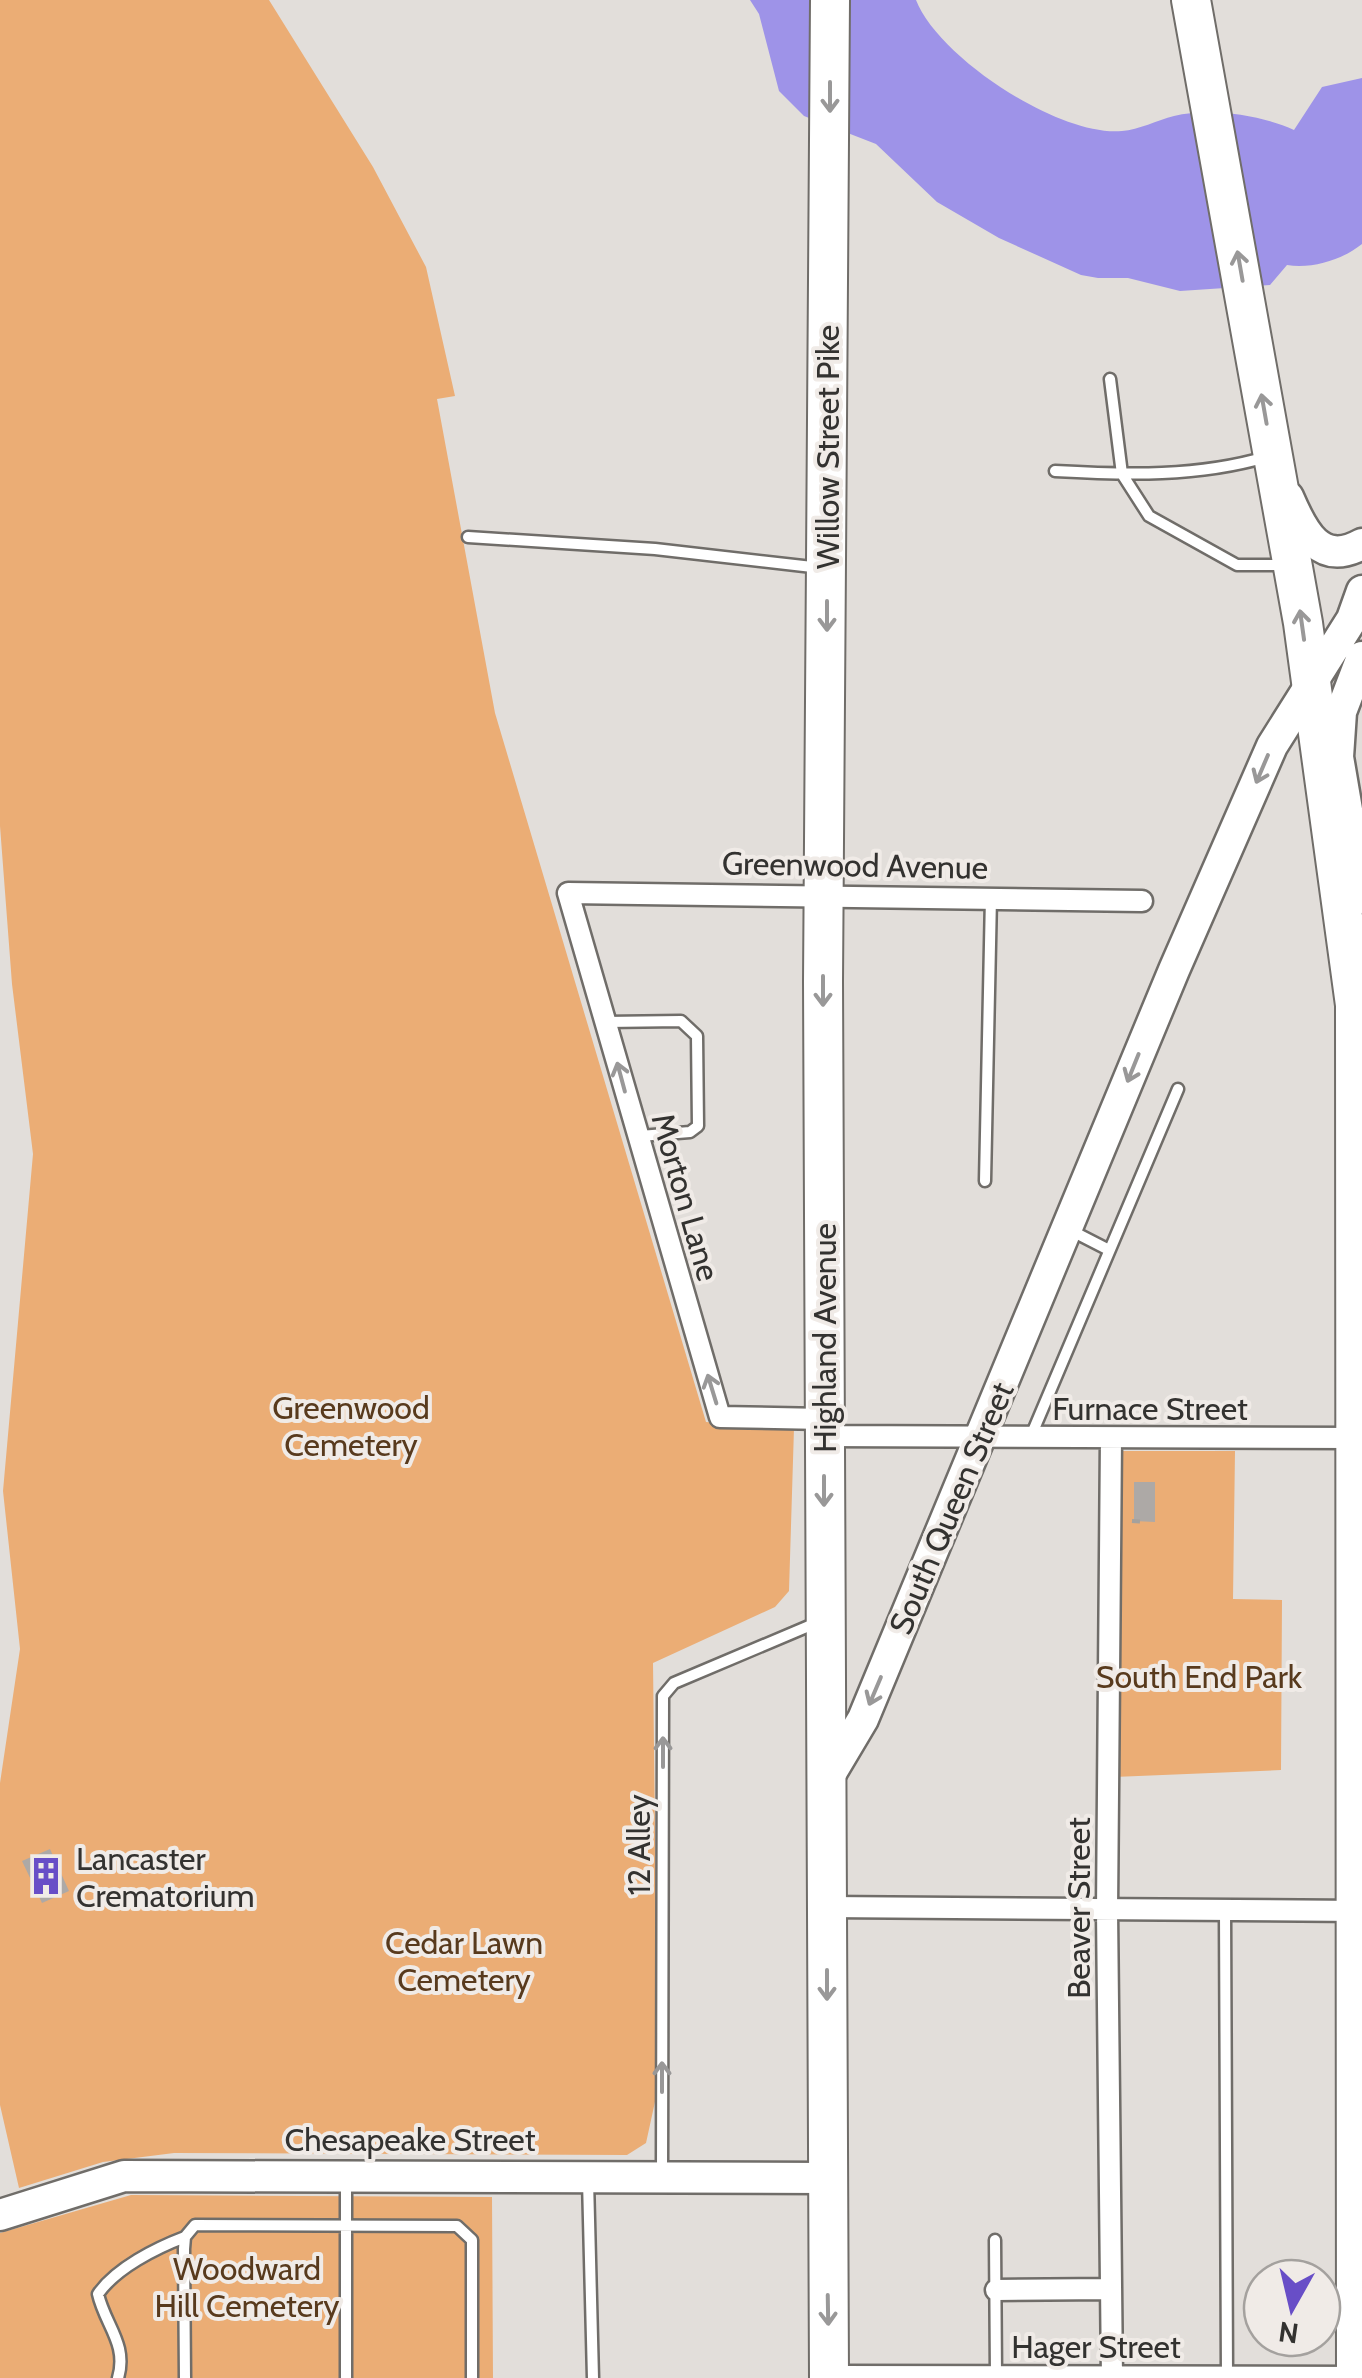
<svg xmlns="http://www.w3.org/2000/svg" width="1362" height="2378" viewBox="0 0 1362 2378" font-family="Cabin,sans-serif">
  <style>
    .green { fill: #ebad75 }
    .water { fill: #9e93e8 }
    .building { fill: #ada9a6 }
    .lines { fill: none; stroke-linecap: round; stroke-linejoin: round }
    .lane-casing { stroke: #706d69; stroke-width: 15 }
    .street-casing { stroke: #706d69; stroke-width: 25 }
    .secondary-casing { stroke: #706d69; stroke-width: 35 }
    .highway-casing { stroke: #706d69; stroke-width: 42 }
    .path { stroke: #a4a19d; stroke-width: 4; stroke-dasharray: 8 8; stroke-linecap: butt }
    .lane { stroke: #fff; stroke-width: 10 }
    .street { stroke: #fff; stroke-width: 20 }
    .secondary { stroke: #fff; stroke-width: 30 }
    .highway { stroke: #fff; stroke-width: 38 }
    .oneway { stroke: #999898 }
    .labels { text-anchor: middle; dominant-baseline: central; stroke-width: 8; stroke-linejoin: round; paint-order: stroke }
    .street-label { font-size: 32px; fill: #333230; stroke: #f0ebe7 }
    .park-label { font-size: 32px; fill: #583a1d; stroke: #f0ebe7 }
    .poi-label { font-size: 32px; fill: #333230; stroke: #f0ebe7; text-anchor: start }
  </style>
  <rect width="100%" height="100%" fill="#e2deda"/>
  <!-- green -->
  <path class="green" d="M0 0H269L373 167 426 267 455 396 437 399 495 713 706 1422 794 1428 789 1591 775 1607 653 1663 658 2088 646 2143 627 2155 174 2153 103 2162 19 2188 0 2105V1783L20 1649 3 1491 33 1154 12 984 0 826Z
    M1116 1451H1235L1233 1599 1282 1600 1281 1770 1114 1777Z
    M131 2195 492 2197 493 2378H0V2233Z"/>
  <!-- water -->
  <path class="water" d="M750 0H916C938 57 1059 137 1122 131 1139 130 1157 120 1174 116 1210 107 1261 115 1294 130L1322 87 1362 78V244C1342 260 1312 269 1287 265L1270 285 1180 291 1128 278H1098L1081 275 999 238 937 202 876 144 804 116 779 91 759 14Z"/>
  <!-- building -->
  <path class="building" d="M1134 1482H1155V1522L1134 1521Z
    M50 1849 69 1891 42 1903 22 1861Z"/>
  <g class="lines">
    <!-- lane casing -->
    <g class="lane-casing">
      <path id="lane" d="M1110 379 1122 474 1149 516 1237 565H1286
        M1055 471C1127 475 1198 477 1266 457
        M468 537 655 549 821 568
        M606 1022 681 1021 697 1036 698 1126 690 1132 640 1136
        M985 1181 991 897
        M1070 1230 1109 1250
        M1031 1436 1178 1089
        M1225 1912 1227 2377
        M662 2173 663 1696 674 1683 816 1623
        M346 2179V2378
        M588 2180 593 2378
        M995 2240 996 2376
        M118 2378C128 2344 105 2325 98 2294 116 2268 156 2248 185 2237
        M185 2378 184 2249 185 2237 195 2225 457 2226 472 2240V2378"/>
    </g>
    <!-- street casing -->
    <g class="street-casing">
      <path id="street" d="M824 1419 720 1417 568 893 1142 901
        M824 1436 1356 1438
        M1111 1438 1107 1911 1112 2378
        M827 1907 1362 1911
        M996 2290 1110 2289
        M829 2376 1362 2377"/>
    </g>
    <!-- secondary casing -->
    <g class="secondary-casing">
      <path id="secondary" d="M1288 497C1303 532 1320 567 1362 544
        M1362 657 1341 712 1338 757 1362 898
        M825 1783 863 1719 1174 970 1272 746 1352 619 1362 591
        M0 2215 124 2176 826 2178"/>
    </g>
    <!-- highway casing -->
    <g class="highway-casing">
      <path id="highway" d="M1191 0 1303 623 1355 1005 1356 2378
        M829 2378 823 981 830 0"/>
    </g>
    <!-- path -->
    <path class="path" d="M1132 1521 1145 1522"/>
    <!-- lane -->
    <use href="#lane" class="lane"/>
    <!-- street -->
    <use href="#street" class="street"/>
    <!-- secondary -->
    <use href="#secondary" class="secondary"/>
    <!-- highway -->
    <use href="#highway" class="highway"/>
  </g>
  <!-- one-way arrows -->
  <defs><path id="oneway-shaft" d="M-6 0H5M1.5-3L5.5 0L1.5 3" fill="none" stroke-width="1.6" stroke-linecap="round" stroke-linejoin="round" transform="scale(2.5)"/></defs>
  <g class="oneway">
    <use href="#oneway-shaft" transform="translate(830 97) rotate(90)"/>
    <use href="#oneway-shaft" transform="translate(1240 266) rotate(-100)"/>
    <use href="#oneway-shaft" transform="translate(1264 409) rotate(-100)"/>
    <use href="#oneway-shaft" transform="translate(827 616) rotate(90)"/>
    <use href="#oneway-shaft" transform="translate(1302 625) rotate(-98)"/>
    <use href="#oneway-shaft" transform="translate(1262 769) rotate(113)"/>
    <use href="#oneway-shaft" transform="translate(823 991) rotate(90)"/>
    <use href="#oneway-shaft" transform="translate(1133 1068) rotate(112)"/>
    <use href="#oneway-shaft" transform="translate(621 1077) rotate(-105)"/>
    <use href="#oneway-shaft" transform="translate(712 1389) rotate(-107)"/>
    <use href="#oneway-shaft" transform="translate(824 1491) rotate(90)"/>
    <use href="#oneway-shaft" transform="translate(875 1691) rotate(113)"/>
    <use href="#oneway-shaft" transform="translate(663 1752) rotate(-90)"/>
    <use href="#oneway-shaft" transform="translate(827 1985) rotate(90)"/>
    <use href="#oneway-shaft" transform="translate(662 2077) rotate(-90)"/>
    <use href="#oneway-shaft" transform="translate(828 2310) rotate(89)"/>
  </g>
  <!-- icons -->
  <defs>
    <g id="building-bare" transform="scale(3)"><path d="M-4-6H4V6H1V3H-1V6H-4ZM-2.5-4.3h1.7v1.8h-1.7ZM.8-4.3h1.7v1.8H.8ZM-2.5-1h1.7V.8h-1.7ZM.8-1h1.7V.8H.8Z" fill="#684ec7" stroke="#f0ebe7" stroke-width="2.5" paint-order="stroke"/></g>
  </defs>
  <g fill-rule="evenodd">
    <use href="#building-bare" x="46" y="1876"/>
  </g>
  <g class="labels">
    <!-- street labels -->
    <g class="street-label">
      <text transform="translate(827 447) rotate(-90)">Willow Street Pike</text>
      <text transform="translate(855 865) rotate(1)">Greenwood Avenue</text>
      <text transform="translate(686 1197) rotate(74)">Morton Lane</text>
      <text transform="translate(824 1338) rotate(-90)">Highland Avenue</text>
      <text x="1150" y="1408">Furnace Street</text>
      <text transform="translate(951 1508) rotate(-67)">South Queen Street</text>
      <text transform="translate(638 1845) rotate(-90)">12 Alley</text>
      <text transform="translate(1078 1908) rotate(-90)">Beaver Street</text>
      <text x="410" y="2139">Chesapeake Street</text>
      <text x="1096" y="2346">Hager Street</text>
    </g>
    <!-- park labels -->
    <g class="park-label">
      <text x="351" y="1407">Greenwood<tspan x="351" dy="37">Cemetery</tspan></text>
      <text x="1199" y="1676">South End Park</text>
      <text x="464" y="1942">Cedar Lawn<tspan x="464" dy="37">Cemetery</tspan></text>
      <text x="247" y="2268">Woodward<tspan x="247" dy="37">Hill Cemetery</tspan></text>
    </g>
    <!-- poi labels -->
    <g class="poi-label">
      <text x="76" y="1858">Lancaster<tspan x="76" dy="37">Crematorium</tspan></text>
    </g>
  </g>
  <!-- north arrow -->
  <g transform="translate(1292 2308) rotate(188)"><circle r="48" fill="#f0ebe7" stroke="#a4a19e" stroke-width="2.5"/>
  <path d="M0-8L18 38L0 25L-18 38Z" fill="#684ec7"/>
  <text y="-15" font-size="28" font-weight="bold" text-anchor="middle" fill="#333230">N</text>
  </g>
</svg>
